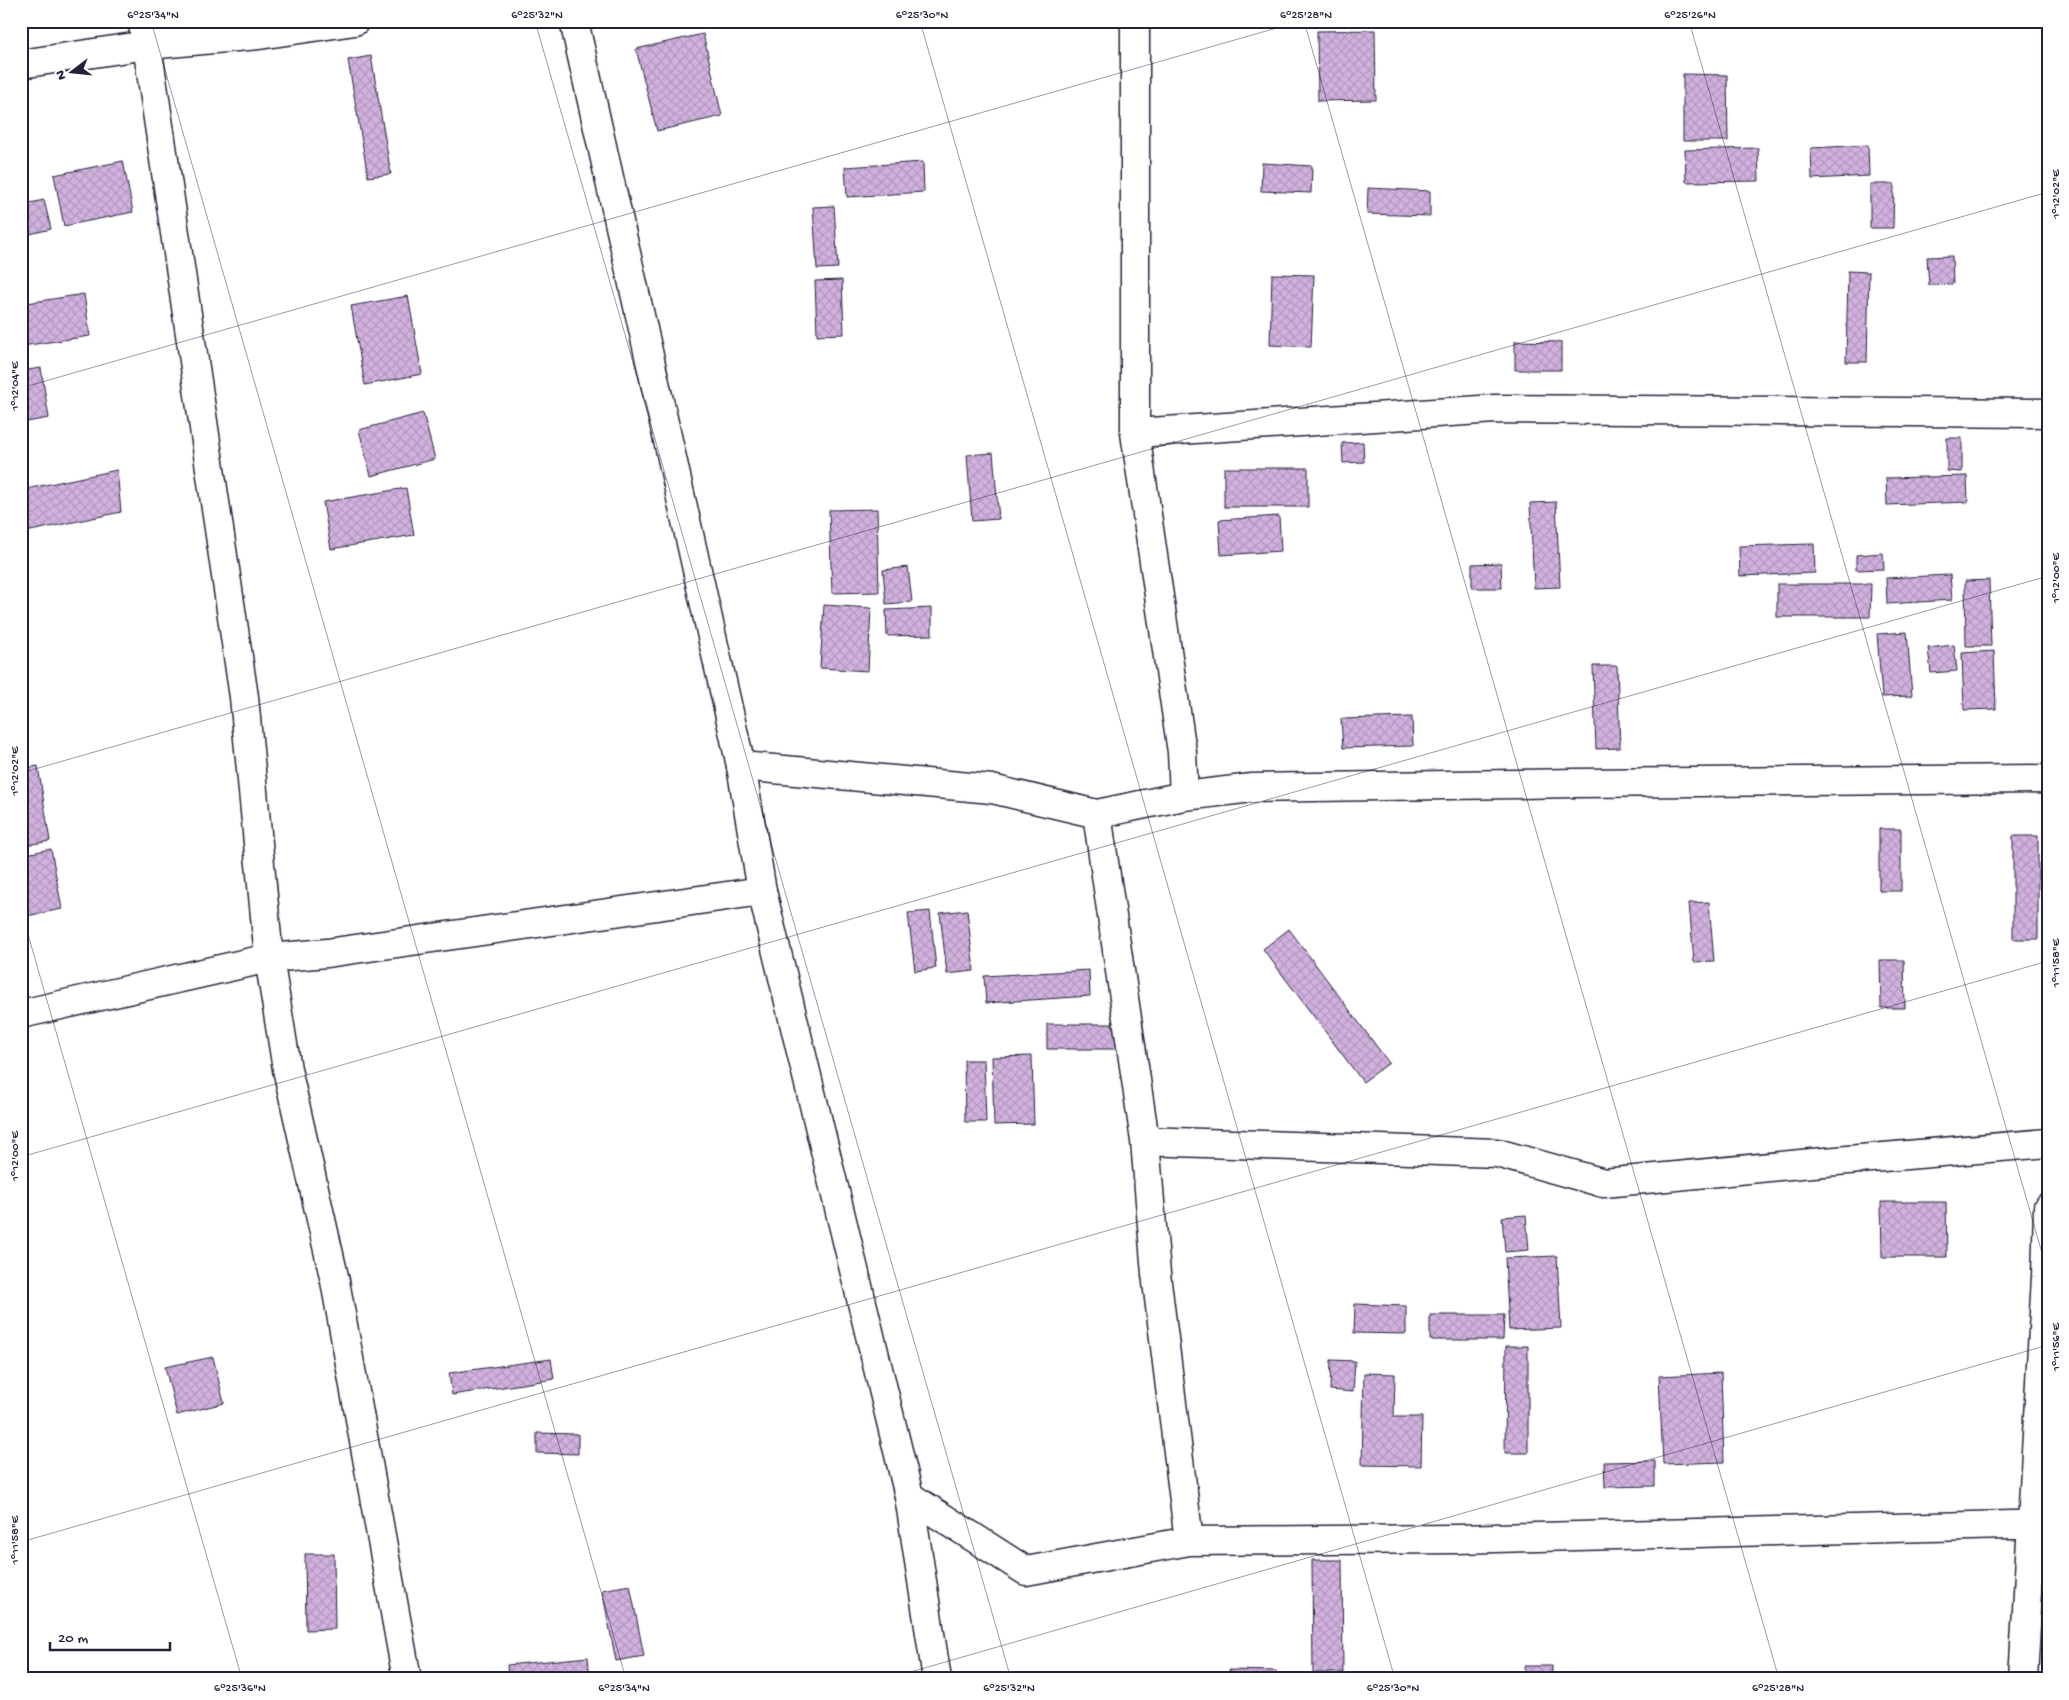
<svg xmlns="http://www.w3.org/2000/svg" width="2069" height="1700" viewBox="0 0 2069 1700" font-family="'Gochi Hand',sans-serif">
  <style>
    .building { fill: url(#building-cross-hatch); stroke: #22223b }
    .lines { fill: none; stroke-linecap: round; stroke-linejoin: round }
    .minor-casing { stroke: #22223b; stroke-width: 31 }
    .tertiary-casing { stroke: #22223b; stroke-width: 31 }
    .minor { stroke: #fff; stroke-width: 28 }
    .tertiary { stroke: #fff; stroke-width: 28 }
    .ticks { fill: none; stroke: #22223b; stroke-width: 1; stroke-opacity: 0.45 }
    .neatline { fill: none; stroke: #22223b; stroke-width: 2 }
    .ticks-label { font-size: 12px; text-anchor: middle; fill: #22223b }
  </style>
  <defs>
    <pattern id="building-cross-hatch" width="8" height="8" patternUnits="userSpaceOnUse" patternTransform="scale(1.25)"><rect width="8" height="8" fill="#d1b1dd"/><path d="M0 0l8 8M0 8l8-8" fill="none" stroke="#b398bf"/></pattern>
  </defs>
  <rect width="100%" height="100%" fill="#fff"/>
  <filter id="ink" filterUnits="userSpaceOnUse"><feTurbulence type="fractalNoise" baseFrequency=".02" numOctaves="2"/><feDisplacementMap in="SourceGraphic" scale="10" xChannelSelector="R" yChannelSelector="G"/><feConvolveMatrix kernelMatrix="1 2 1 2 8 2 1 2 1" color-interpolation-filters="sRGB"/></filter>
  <g filter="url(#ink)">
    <!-- building -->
    <path class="building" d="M1375 30 1376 100 1318 101 1317 31Z
      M703 34 722 116 657 131 636 49Z
      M371 56 391 174 368 177 348 60Z
      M1683 74 1727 75 1728 141H1683Z
      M1868 145 1869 176 1812 179 1811 148Z
      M1758 148 1759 181 1686 182 1685 150Z
      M123 161 133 212 64 226 54 175Z
      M923 162 924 192 847 197 845 167Z
      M1262 163 1312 166 1311 193 1261 191Z
      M1870 184H1894L1893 228H1870Z
      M1368 188 1430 191V216L1367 214Z
      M44 200 51 229 21 236V205Z
      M834 206 838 268 817 269 813 207Z
      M1952 256 1953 284 1929 285 1927 257Z
      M1848 271 1869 272 1867 362H1846Z
      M1272 274 1314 275 1311 347 1270 345Z
      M842 280 844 334 817 335 815 281Z
      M84 294 90 336 22 346 21 304Z
      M408 296 422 374 365 385 351 306Z
      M1515 341 1561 342V370H1515Z
      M41 368 49 418 21 423V371Z
      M423 413 435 459 371 476 359 430Z
      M1947 438H1962V472L1947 471Z
      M1363 442 1364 462 1343 463 1342 443Z
      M993 453 999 519 972 521 967 455Z
      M1224 468H1308V507H1224Z
      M117 470 121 512 21 533V490Z
      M1967 476 1968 502 1887 505 1886 478Z
      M406 488 414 535 331 549 323 502Z
      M1556 502 1560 587 1534 588 1530 503Z
      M877 509 879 592 832 593 829 510Z
      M1279 516 1281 551 1221 555 1219 520Z
      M1814 544 1815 573 1740 576 1739 546Z
      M1883 553 1884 569 1856 570V555Z
      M1501 563 1502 588H1472V564Z
      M908 567 912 602 886 604 883 570Z
      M1950 575 1952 600 1887 604 1886 578Z
      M1989 580 1991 646H1966L1965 581Z
      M1777 584H1871L1870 617H1777Z
      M824 605 871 608 868 671 820 668Z
      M932 608V635L887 636 886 610Z
      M1907 632 1912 696 1882 697 1877 634Z
      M1954 645 1957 671 1931 673 1928 648Z
      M1994 651 1996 709 1964 710 1962 653Z
      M1593 666H1617L1620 748 1596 749Z
      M1412 717 1413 746 1343 748 1341 719Z
      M38 766 50 841 21 846V769Z
      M1879 829H1901V891H1879Z
      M2013 836H2038V939H2013Z
      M51 849 62 909 21 917V855Z
      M1709 902 1714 961 1694 962 1689 903Z
      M967 910 974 971 947 974 940 913Z
      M930 911 936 968 915 971 908 913Z
      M1289 929 1389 1063 1363 1082 1263 949Z
      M1880 960H1904L1905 1008H1881Z
      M1089 970 1090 996 986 1003 984 976Z
      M1047 1024H1121L1122 1049H1047Z
      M1032 1056 1034 1124 994 1125 992 1057Z
      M964 1060H984L986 1122H965Z
      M1881 1202H1946L1947 1257H1882Z
      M1526 1215 1529 1250 1505 1252 1502 1217Z
      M1557 1256 1561 1328 1509 1330 1505 1258Z
      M1355 1304 1406 1306V1334L1354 1333Z
      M1430 1315H1504L1503 1340H1430Z
      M1506 1346H1528V1453H1505Z
      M213 1357 224 1403 177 1415 165 1367Z
      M551 1359 554 1379 452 1395 449 1373Z
      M1331 1360 1355 1361 1353 1392 1330 1390Z
      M1364 1373 1395 1374 1394 1417H1422L1421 1466 1362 1465Z
      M1721 1373 1724 1462 1663 1464 1659 1376Z
      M537 1433 578 1434V1454L537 1453Z
      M1655 1461V1486L1605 1487 1604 1462Z
      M305 1554H334L335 1629 306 1630Z
      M1312 1560H1342L1343 1673H1313Z
      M630 1585 644 1656 616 1661 602 1590Z
      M588 1657 590 1679H508L507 1665Z
      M1524 1666H1552V1679H1525Z
      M1229 1670 1276 1671V1679H1229Z
      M1413 1675H1440V1679H1413Z"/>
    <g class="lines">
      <!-- minor casing -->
      <g class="minor-casing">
        <path id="minor" d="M142 21 147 45 244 697 269 958 287 1069 335 1281 407 1679
          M1135 21V433L1182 752 1184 796
          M21 64 147 45 259 35 355 21
          M1135 433 1495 409 2048 413
          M741 766 992 789 1097 814 1184 796 1252 788 1575 783 2048 779
          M1097 814 1145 1141 1156 1274 1189 1541
          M21 1014 269 958 327 953 762 891
          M1145 1141 1497 1153 1604 1183 1801 1164 2048 1143
          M909 1496 1026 1571 1189 1541 1457 1539 2048 1524
          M2023 1679 2046 1277 2048 1207"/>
      </g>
      <!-- tertiary casing -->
      <g class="tertiary-casing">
        <path id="tertiary" d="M574 21 741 766 762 891 909 1496 937 1679"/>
      </g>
      <!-- minor -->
      <use href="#minor" class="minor"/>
      <!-- tertiary -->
      <use href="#tertiary" class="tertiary"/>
    </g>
  </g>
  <!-- ticks -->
  <path class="ticks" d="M151 21 626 1679M535 21 1011 1679M920 21 1395 1679M1304 21 1779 1679M1689 21 2048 1274M21 388 1301 21M21 773 2048 192M21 910 242 1679M21 1157 2048 576M21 1542 2048 961M886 1679 2048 1345"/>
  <!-- margin -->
  <rect width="2069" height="1700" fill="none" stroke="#fff" stroke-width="55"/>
  <!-- north arrow -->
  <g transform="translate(72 72) rotate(254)" stroke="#ffffff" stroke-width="4" paint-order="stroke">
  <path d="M0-4L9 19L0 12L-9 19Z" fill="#22223b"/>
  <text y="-8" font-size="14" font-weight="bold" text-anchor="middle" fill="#22223b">N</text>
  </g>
  <!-- scale -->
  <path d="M50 1642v8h120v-8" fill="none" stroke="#22223b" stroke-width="2.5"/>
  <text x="58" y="1642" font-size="15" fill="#22223b" stroke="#ffffff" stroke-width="4" paint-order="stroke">20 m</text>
  <rect x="28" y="28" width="2014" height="1644" class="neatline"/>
  <g class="ticks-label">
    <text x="153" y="18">6°25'34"N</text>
    <text x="537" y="18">6°25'32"N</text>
    <text x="922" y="18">6°25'30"N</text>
    <text x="1306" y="18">6°25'28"N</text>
    <text x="1690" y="18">6°25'26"N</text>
    <text transform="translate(2055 194) rotate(-90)" y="4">1°12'02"E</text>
    <text transform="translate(14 386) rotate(-90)" y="4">1°12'04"E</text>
    <text transform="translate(2055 578) rotate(-90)" y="4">1°12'00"E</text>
    <text transform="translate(14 771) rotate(-90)" y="4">1°12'02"E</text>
    <text transform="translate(2055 963) rotate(-90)" y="4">1°11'58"E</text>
    <text transform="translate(14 1156) rotate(-90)" y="4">1°12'00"E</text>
    <text transform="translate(2055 1347) rotate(-90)" y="4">1°11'56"E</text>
    <text transform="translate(14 1540) rotate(-90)" y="4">1°11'58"E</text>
    <text x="240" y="1691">6°25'36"N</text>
    <text x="624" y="1691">6°25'34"N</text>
    <text x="1009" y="1691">6°25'32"N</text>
    <text x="1393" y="1691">6°25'30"N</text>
    <text x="1778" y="1691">6°25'28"N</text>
  </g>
</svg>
